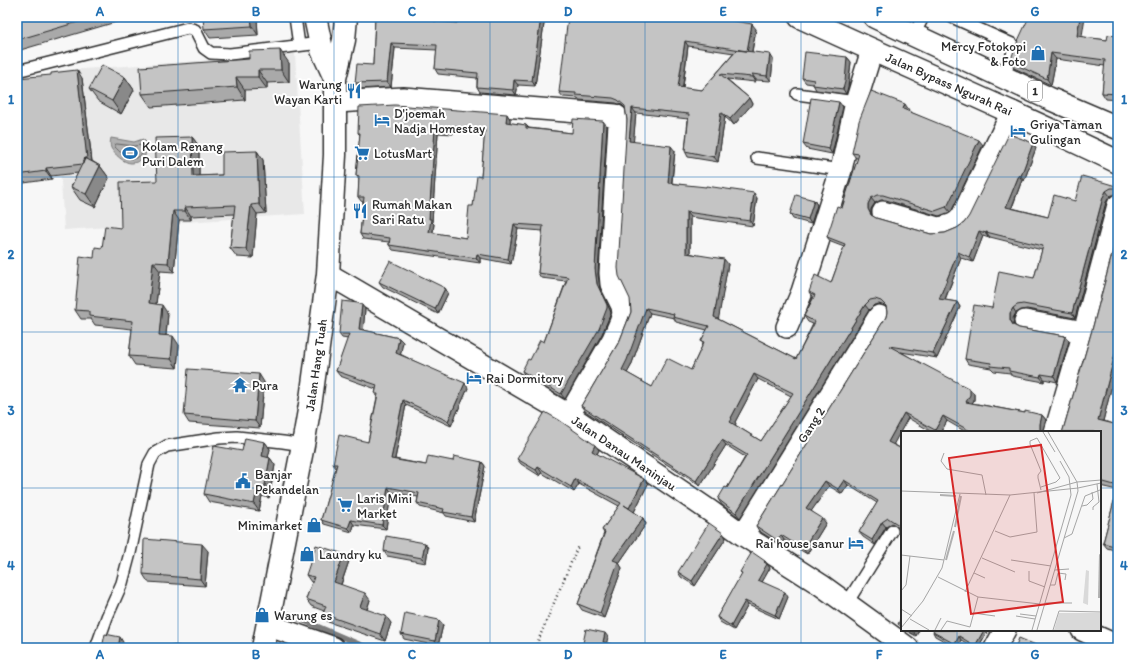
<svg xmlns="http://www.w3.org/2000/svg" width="1135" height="665" viewBox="0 0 1135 665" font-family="Itim,sans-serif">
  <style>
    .built { fill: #e8e8e8 }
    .water { fill: #b0b0b0; stroke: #7b7b7b }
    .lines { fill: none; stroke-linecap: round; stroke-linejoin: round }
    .shore { stroke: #606060; stroke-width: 1 }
    .stream { stroke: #7b7b7b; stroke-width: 5.5 }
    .lane-casing { stroke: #2b2b2b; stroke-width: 14 }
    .street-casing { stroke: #2b2b2b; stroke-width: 24 }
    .secondary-casing { stroke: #2b2b2b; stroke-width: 25 }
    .highway-casing { stroke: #2b2b2b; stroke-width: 25 }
    .path { stroke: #2b2b2b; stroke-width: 2.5; stroke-dasharray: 1 3; stroke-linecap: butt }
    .lane { stroke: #fff; stroke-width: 11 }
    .street { stroke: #fff; stroke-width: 21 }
    .secondary { stroke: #fff; stroke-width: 22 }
    .highway { stroke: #fff; stroke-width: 22 }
    .wall { fill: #a9a9a9; stroke: #2b2b2b; fill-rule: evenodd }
    .shaded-wall { fill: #898989; stroke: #2b2b2b }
    .building { fill: #c4c4c4; stroke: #2b2b2b; fill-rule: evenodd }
    .grid { fill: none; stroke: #1f6fb2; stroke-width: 1; stroke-opacity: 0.55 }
    .labels { text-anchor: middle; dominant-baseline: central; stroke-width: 4; stroke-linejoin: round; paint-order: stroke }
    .shield { fill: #fff; stroke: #6b6b6b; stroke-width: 1 }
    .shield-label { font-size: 12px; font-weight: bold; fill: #2b2b2b }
    .poi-label { font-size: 13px; fill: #2b2b2b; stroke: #fff; text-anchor: start }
    .street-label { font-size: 13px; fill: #2b2b2b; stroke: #fff }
    .inset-river { fill: none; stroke: #b0b0b0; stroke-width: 2 }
    .inset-road { fill: none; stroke: #a5a5a5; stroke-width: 1 }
    .view { fill: #d62828; fill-opacity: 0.15; stroke: #d62828; stroke-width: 2 }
    .inset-edge { fill: none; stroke: #2b2b2b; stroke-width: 2 }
    .neatline { fill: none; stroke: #1f6fb2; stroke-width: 1.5 }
    .grid-label { font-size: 13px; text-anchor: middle; font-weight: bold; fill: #1f6fb2 }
  </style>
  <rect width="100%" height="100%" fill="#f7f7f7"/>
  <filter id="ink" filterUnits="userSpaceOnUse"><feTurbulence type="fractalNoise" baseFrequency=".025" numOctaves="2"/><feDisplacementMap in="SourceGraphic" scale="8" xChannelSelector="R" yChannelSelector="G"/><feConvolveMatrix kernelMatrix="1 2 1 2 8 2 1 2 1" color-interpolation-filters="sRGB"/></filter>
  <g filter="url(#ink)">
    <!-- built -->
    <path class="built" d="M295 54 305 214 64 230 54 71Z"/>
    <!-- water -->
    <path class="water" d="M111 138 134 142 143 139 147 143 145 156C141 160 137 163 131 163 124 163 114 154 111 148 110 145 110 142 111 138Z"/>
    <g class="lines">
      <!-- shore -->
      <path class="shore" d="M117 144 134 146 141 145 142 146V154C131 164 124 156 115 147V145Z"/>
      <!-- stream -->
      <path class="stream" d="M285 618 286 613 368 648"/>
      <!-- lane casing -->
      <g class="lane-casing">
        <path id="lane" d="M295 17 299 45
          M952 17 1012 44 1014 47C1012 57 1008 67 1003 76
          M914 35 923 17
          M17 71 188 28 195 30 204 48 211 53 230 54 320 43
          M797 94 856 102
          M757 158 841 170
          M847 603 892 531
          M96 648 107 617 122 583 130 553 149 464 155 453 167 446 219 438 237 437 283 442 303 445"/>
      </g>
      <!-- street casing -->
      <g class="street-casing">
        <path id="street" d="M336 102 403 98 615 115 618 117 619 124 610 273 611 284 622 306 623 314 620 323 613 339 569 415
          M883 212 938 228C948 226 956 225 962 216L1012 112
          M328 274 569 415 710 511 743 535 821 585 908 648
          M1025 321 1084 332
          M787 327 802 292 841 170 856 102 872 50
          M1055 432 1084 332 1118 205
          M743 535 879 316
          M1082 630 1118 646
          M995 648 1005 630"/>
      </g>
      <!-- secondary casing -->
      <g class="secondary-casing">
        <path id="secondary" d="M315 17 322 50 335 78
          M268 625 333 648
          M263 648 303 445 311 399 328 274 335 155V78L344 40 346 17"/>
      </g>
      <!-- highway casing -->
      <g class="highway-casing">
        <path id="highway" d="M800 17C906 66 1013 111 1118 162
          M875 17 1048 98 1118 128"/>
      </g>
      <!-- path -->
      <path class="path" d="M535 648 578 546"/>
      <!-- lane -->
      <use href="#lane" class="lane"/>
      <!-- street -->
      <use href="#street" class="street"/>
      <!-- secondary -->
      <use href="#secondary" class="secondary"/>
      <!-- highway -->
      <use href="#highway" class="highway"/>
    </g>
    <!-- wall -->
    <path class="wall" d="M17 17H133L17 51Z
      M257 17 258 35 210 38 204 29Z
      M375 17 457 23 458 17H545L535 86 518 85 516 95 480 92 477 87V78L438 74 435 69 437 50 395 48 391 87 359 89 355 83 373 65Z
      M729 20 756 29 752 52 773 59 771 81 756 80 755 82 727 79 749 98 752 104 734 125 725 117 718 162 688 157 685 151 688 119 636 113 633 142 675 151 672 183 757 198 753 226 690 217V253L728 264 718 319 796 359 813 324 808 322 804 316 813 298 809 292 831 283 844 247 831 242 827 237 842 208 858 158H856L852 153 909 110 908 111 983 145 952 210 950 212 939 216 886 200H881L875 203 871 209V214L872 216 876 218 931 234 945 233 957 228 964 223 1033 143 1036 148 1024 181 1022 180 1012 208 1048 217 1075 201 1116 186 1118 189V193L1115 194 1110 196 1106 202 1075 318 1027 309 1021 310 1016 313 1013 318 1014 325 1019 328 1065 336 1069 341 1057 382 1044 379V382L1012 376 1010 373 994 371 991 368 968 364 965 359 992 308 1034 278 1042 250 990 237 989 238 983 236 973 262 961 258 945 300 957 302 960 307 937 358 901 352 974 394V400L972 403 1025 413 1042 415 1046 420 1043 429V432H966L947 421 941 432H932L908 418 893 444 902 449V530L892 523 886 527 875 545 863 537 859 532 877 503 848 485 842 494 829 486 811 511 826 523 807 554 784 540 781 545 759 531 756 526 886 317 887 312 886 307 885 306 879 304 874 305 869 310 740 518 722 505 718 499 727 488 745 457 726 445 700 486 585 411 581 406 620 340 631 312 627 120 625 108 622 105 616 103 579 100 578 98 563 97 559 92ZM688 46 734 53 702 90 683 88ZM650 313 674 318 676 322 707 330 701 341 703 344 691 370 652 387 627 373 631 366ZM758 379 791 396 761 441 735 425 736 424 735 422Z
      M1118 36V100L1106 99 1102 93 1105 66 1056 59 1051 85 1014 68 1010 62 1082 37 1107 40Z
      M847 57 851 62 848 87 846 94 816 90 813 84 806 83 802 78Z
      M289 63V82L267 83V89L245 90V100L151 107 142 94Z
      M125 77 134 90 121 114 98 101 89 89Z
      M17 78H82L92 161 100 166 109 178 95 207 80 200 71 187 78 173 51 176 52 179 17 184Z
      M843 107 832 154 807 149 803 144Z
      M510 119V123L526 125 529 128 572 133 607 126 598 274 600 289 610 310 611 313 602 334 565 399 525 376 522 371 544 342 566 281 541 278 538 273 543 231 518 229 511 264 480 258V263L393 250 389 245V242L363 239 360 234 363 202 361 201 358 197 359 180 356 175 360 135 358 133ZM453 131 485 133 481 177 473 206 466 238 433 233 434 224 432 222 438 133 453 134Z
      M192 137 199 146V176L222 175 257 151 263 160 266 213 257 214 253 258 237 257 230 248 234 214 191 216V220H179L174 272 160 271 156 304 168 314 166 336 179 345 177 368 135 365 129 356 132 329 95 325 91 319H81L75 310 94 258 121 228Z
      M814 200 817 205 811 224 793 219 790 214Z
      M1118 232V361L1103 421 1118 425V551L1107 548 1103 543 1117 490 1100 486V432L1063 430 1092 330Z
      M379 282 445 288 448 293 438 314 383 287Z
      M365 309 363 330 399 338 403 342 400 354 468 388 451 426 406 405 395 459 426 465 453 461 482 462 485 466 474 522 446 516 444 513 420 507 417 503 418 497 391 492 386 529 354 525 352 532 324 524 321 520 336 468 333 464 368 442 377 397 375 394 376 389 340 376 336 371 348 339 342 338 339 334Z
      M264 382 260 428 189 423 184 415Z
      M265 442 270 449 268 457 270 458 275 465 269 498 262 496 259 511 209 502 204 494 242 451Z
      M599 450 597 454 648 484 634 512 643 518 646 524 619 563 622 568 604 618 582 610 578 604 604 533 602 530 619 506 579 484 574 492 542 473 540 476 521 464 517 459Z
      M726 538 695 586 681 577 678 572Z
      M425 543 428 548 426 563 387 556 384 551Z
      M208 551 205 586 148 582 143 574Z
      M344 554 349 561 341 585 370 600 367 610 391 623 385 641 328 622 323 614 324 611 311 606 306 599 312 582H311L306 575Z
      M765 561 770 568 762 582 788 597 779 619 748 605 734 630 720 622 717 617 742 574 740 572Z
      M439 620 443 625 438 646 404 639 401 634Z
      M905 630H919L916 636Z
      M988 630 978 648H975L961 640 957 648 935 636 933 632Z"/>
    <!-- shaded-wall -->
    <path class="shaded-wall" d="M251 17H257L258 35 252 26Z
      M434 17H438L437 26 434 21Z
      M541 17H545L535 86 532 81Z
      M1080 17H1085L1081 42 1077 36Z
      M752 24 756 29 751 56 747 51Z
      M685 41 688 46 682 92 678 87Z
      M391 43 395 48 391 87 387 82Z
      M280 50 289 63V82L281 70Z
      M1051 53 1056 59 1051 85 1047 79Z
      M770 54 773 59 771 81 767 76Z
      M847 57 851 62 848 87 846 94 843 89Z
      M77 70 82 78 93 171 87 163Z
      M258 70 267 83V89L258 77Z
      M752 74 756 80 755 82 752 77Z
      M125 77 134 90 121 114 112 101Z
      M236 77 245 90V100L237 87Z
      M514 80 518 85 516 95 513 90Z
      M749 98 752 104 734 125 730 119Z
      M839 102 843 107 832 154 829 149Z
      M905 104 909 110 907 115 903 109Z
      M632 108 636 113 633 147 629 141Z
      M721 112 725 117 718 162 714 157Z
      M507 114 510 119V127L506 122Z
      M603 121 607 126 598 274 600 289 610 310 611 313 602 334 565 399 561 394 597 284 595 269Z
      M450 126 453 131V134L449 129Z
      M435 128 438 133 432 222 434 224 432 237 429 232V219Z
      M192 137 199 146V185L193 176Z
      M979 140 983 145 952 210 950 212 946 207Z
      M1033 143 1036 148 1024 181 1021 176Z
      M671 146 675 151 671 188 668 183Z
      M257 151 263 160 266 213 259 204Z
      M100 166 109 178 95 207 86 194Z
      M46 168 51 176 52 179 46 171Z
      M1019 175 1022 180 1010 212 1006 207Z
      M1106 191 1110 196 1106 202 1075 318 1072 313 1103 197Z
      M754 193 757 198 753 226 750 221Z
      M871 198 875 203 871 209V214L874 220 868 209V204Z
      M814 200 817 205 811 224 808 219Z
      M251 205 257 214 253 258 246 249Z
      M185 207 191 216V220L185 211Z
      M173 211 179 220 174 272 168 263Z
      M686 212 690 217V258L686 253Z
      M514 224 518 229 511 264 508 259Z
      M979 231 983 236 973 262 969 257Z
      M986 232 990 237 989 238 986 233Z
      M958 252 961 258 943 304 939 299Z
      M477 254 480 258V263L476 258Z
      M724 259 728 264 718 322 714 317Z
      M153 262 160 271 155 312 149 303Z
      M445 288 448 293 438 314 435 309Z
      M957 302 960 307 937 358 933 353Z
      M162 305 168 314 165 344 159 335Z
      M362 305 365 309 363 334 359 329Z
      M865 305 869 310 740 518 736 513Z
      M646 308 650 313 631 366 626 375 622 370Z
      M1013 308 1016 313 1013 318 1014 325 1010 320V313Z
      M173 336 179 345 177 368 171 359Z
      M1065 336 1069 341 1057 382 1054 376Z
      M399 338 403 342 400 357 396 353Z
      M1115 354 1118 358V361L1102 425 1098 420Z
      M259 374 264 382 260 428 255 421Z
      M754 374 758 379 735 422 736 424 734 427 730 422 731 418Z
      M1041 374 1044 379V382L1040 377Z
      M465 383 468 388 451 426 448 421Z
      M970 389 974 394V400L970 407 966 402Z
      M403 400 406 405 394 463 391 459Z
      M904 413 908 418 892 447 888 442Z
      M1042 415 1046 420 1043 429V432H1041L1040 429V424Z
      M943 416 947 421 941 432H936L935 430Z
      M722 440 726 445 700 486 696 481Z
      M265 442 270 449 267 463 262 456Z
      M595 445 599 450 596 456 592 451Z
      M270 458 275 465 269 498 264 490Z
      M482 462 485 466 474 522 471 517Z
      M538 467 542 473 540 476 536 470Z
      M575 479 579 484 574 492 571 487Z
      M644 479 648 484 633 514 629 508Z
      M844 480 848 485 842 494 838 489Z
      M825 481 829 486 810 513 806 508Z
      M388 487 391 492 386 529 382 525Z
      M257 489 262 496 259 511 254 504Z
      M643 518 646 524 619 563 622 568 604 618 600 613 613 560Z
      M822 518 826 523 807 554 803 549Z
      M351 520 354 525 352 532 348 528Z
      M882 522 886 527 875 545 872 540Z
      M723 533 726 538 695 586 692 581Z
      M781 535 784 540 781 545 777 540Z
      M425 543 428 548 426 563 422 558Z
      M202 544 208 551 205 586 200 579Z
      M344 554 349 561 339 590 334 582Z
      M765 561 770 568 761 584 758 580Z
      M785 592 788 597 779 619 775 615Z
      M365 593 370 600 365 615 360 607Z
      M745 601 748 605 734 630 731 626Z
      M386 616 391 623 385 641 380 634Z
      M439 620 443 625 438 646 435 641Z
      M916 630H919L916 636 914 633Z
      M984 630H988L978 648H976L975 646Z
      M605 633 608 637 606 646 603 642Z
      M959 636 961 640 957 648 955 644Z
      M120 637 123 642 122 648H118Z"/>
    <!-- building -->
    <path class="building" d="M17 17H95L17 40Z
      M203 17H251L252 26 204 29Z
      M375 17H434V21L457 23 458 17H541L532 81 514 80 513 90 477 87 478 73 435 69 437 45 391 43 387 82 355 83 357 64 373 65Z
      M568 17H722L729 20 752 24 747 51 685 41 678 87 702 90 737 50 770 54 767 76 752 74V77L720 74 749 98 730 119 721 112 714 157 685 151 689 114 632 108 629 141 671 146 668 183 706 187V186L754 193 750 221 686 212V253L724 259 714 317 796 359 815 322 804 316 815 295 809 292 815 275 831 283 845 244 827 237 837 206 842 208 859 154 852 153 859 121 871 91 905 104 903 109 979 140 948 205 946 207 935 211 883 195H877L871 198 868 204V209L871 215 876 218 931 234 945 233 957 228 964 223 969 216 1009 134 1033 143 1021 176 1019 175 1006 207 1048 217 1054 195 1075 201 1082 176 1116 186V188H1111L1106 191 1103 197 1072 313 1023 304 1017 305 1013 308 1010 313V320L1013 325 1019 328 1065 336 1054 376 1041 374 1040 377 1009 371V368L990 366 991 363 965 359 974 305 992 308 999 271 1034 278 1043 246 986 232V233L979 231 969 257 958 252 939 299 957 302 933 353 889 346 970 389V395L966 402 1025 413V411L1042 415 1040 424V429L1041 432H972L943 416 935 430 904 413 888 442 902 449V527L888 518 882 522 872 540 859 532 878 501 844 480 838 489 825 481 806 508 822 518 803 549 781 535 777 540 756 526 886 317 887 312 886 306 881 301 875 299 870 300 865 305 736 513 718 499 725 487 727 488 747 455 722 440 696 481 581 406 620 340 631 312 630 299 619 276 618 268 627 120 625 106 618 100 613 98 576 95V93L559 92ZM646 308 674 314 673 317 709 326 701 341 704 342 691 370 667 358 652 387 622 370 627 360ZM754 374 793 393 761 441 730 422 732 419 731 418Z
      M1029 17H1054L1059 19V17H1080L1077 36 1107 40 1108 35 1118 36V94L1102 93 1105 60 1051 53 1047 79 1010 62 1016 45Z
      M280 50 281 70H258V77H236L237 87 142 94 140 67 249 59V51Z
      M805 52 847 57 845 82 843 89 813 85 814 80 802 78Z
      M102 65 125 77 112 101 89 89Z
      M77 70 87 159 85 158 83 164 46 168V171L17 175V78L51 75V73Z
      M811 98 839 102 829 149 803 144Z
      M395 105 507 114 506 122 526 125V128L572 133 573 119 603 121 595 269 597 284 607 305V308L599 329 561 394 522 371 528 359 530 360 540 340 544 342 568 277 538 273 543 226 514 224 508 259 477 254 476 258 389 245 390 238 360 234 364 197H358L359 176 356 175 360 133H358L359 107ZM450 126 485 129 481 177 477 176 473 206H469L466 238 429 232 431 219H429L435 128 449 129Z
      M192 137 193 176 222 175V152L257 151 259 204 251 205 246 249 230 248 235 205 185 207V211H173L168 263 153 262 149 303 162 305 159 335 173 336 171 359 129 356 133 321 89 316V311L75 310 80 256 94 258 95 247 102 248 105 226 121 228 120 182 157 181 155 138Z
      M85 158 100 166 86 194 71 187Z
      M796 195 814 200 808 219 790 214Z
      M1118 232V354H1115L1098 420 1118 425V547L1103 543 1118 486 1100 481V432H1062L1063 430 1092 330Z
      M390 261 445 288 435 309 379 282Z
      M342 301 358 303 362 305 359 329 399 338 396 353 465 383 448 421 403 400 391 459 426 465 428 456 453 461 454 456 482 462 471 517 443 512 444 509 417 503 419 493 388 487 382 525 351 520 348 528 321 520 337 464H333L339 435 368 442 378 394H375L377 385 336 371 349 334H339Z
      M188 369 259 374 255 421 184 415Z
      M545 412 559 420 595 445 592 451 644 479 629 508 624 505 643 518 613 560 618 562 600 613 578 604 605 532 602 530 621 503 575 479 571 487 538 467 536 470 517 459Z
      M245 438 265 442 262 456 270 458 264 490 257 489 254 504 204 494 214 446 242 451Z
      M709 523 723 533 692 581 678 572Z
      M386 536 425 543 422 558 384 551Z
      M144 539 202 544 200 579 143 574Z
      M316 545 344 554 334 582 365 593 360 607 386 616 380 634 323 614 326 606 306 599 314 577 306 575Z
      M752 552 765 561 764 562 767 564 758 580 785 592 775 615 745 601 731 626 717 617 742 573 740 572Z
      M405 613 439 620 435 641 401 634Z
      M902 616V627L898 624Z
      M586 629 605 633 603 642 625 648H582Z
      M908 630H916L914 633Z
      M934 630H984L975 646 959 636 955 644 933 632Z
      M105 634 120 637 118 648H102Z
      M1019 638 1043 648H1015Z
      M171 645 190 648H170Z"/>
  </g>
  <!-- grid -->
  <path class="grid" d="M178 17V648M334 17V648M490 17V648M645 17V648M801 17V648M957 17V432M17 177H1118M17 332H1118M17 488H902M1100 488H1118M957 630V648"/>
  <!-- icons -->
  <defs>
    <g id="shop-bare" transform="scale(1.2)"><path d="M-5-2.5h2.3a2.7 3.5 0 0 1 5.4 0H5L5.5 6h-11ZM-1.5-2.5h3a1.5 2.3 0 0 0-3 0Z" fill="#1f6fb2" stroke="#fff" stroke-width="2.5" paint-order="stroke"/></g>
    <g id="restaurant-bare" transform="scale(1.2)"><path d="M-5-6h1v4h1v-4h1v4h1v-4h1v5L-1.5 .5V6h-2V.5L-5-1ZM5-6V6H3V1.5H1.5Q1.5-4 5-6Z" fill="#1f6fb2" stroke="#fff" stroke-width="2.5" paint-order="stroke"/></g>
    <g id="hotel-bare" transform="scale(1.2)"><path d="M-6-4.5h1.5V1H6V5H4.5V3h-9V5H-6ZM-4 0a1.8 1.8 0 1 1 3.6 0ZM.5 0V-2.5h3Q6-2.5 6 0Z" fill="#1f6fb2" stroke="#fff" stroke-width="2.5" paint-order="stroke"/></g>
    <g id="stadium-bare" transform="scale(1.2)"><path d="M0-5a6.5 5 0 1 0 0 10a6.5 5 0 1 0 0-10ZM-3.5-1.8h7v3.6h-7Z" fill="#1f6fb2" stroke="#fff" stroke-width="2.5" paint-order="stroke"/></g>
    <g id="supermarket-bare" transform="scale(1.2)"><path d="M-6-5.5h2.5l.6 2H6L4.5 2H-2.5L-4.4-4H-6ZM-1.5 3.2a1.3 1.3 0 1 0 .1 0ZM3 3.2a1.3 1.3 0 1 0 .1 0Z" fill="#1f6fb2" stroke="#fff" stroke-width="2.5" paint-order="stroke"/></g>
    <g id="temple-bare" transform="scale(1.2)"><path d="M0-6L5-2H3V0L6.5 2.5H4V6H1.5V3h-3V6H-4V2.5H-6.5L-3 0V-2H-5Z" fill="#1f6fb2" stroke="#fff" stroke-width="2.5" paint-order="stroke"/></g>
    <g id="civic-bare" transform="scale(1.2)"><path d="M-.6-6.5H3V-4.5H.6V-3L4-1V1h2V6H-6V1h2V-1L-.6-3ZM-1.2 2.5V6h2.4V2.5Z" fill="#1f6fb2" stroke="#fff" stroke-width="2.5" paint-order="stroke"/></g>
  </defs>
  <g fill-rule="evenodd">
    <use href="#shop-bare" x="1038" y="53"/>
    <use href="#restaurant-bare" x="354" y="91"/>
    <use href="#hotel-bare" x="382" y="120"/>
    <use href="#hotel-bare" x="1018" y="131"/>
    <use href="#stadium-bare" x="130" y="153"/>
    <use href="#supermarket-bare" x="362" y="153"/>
    <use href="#restaurant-bare" x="360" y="211"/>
    <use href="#hotel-bare" x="474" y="378"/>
    <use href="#temple-bare" x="240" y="385"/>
    <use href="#civic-bare" x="243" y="481"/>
    <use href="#supermarket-bare" x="345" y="505"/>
    <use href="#shop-bare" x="314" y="525"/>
    <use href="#hotel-bare" x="856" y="543"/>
    <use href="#shop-bare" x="307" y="554"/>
    <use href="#shop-bare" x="262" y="615"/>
  </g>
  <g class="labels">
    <!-- shield labels -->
    <rect class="shield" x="1028" y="81" width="14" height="20" rx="3"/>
    <g class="shield-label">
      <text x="1035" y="91">1</text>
    </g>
    <!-- poi labels -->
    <g class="poi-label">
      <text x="1026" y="46" text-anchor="end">Mercy Fotokopi<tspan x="1026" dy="15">&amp; Foto</tspan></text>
      <text x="342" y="84" text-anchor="end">Warung<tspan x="342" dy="15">Wayan Karti</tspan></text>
      <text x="394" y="113">D'joemah<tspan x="394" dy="15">Nadja Homestay</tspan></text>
      <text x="1030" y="124">Griya Taman<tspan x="1030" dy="15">Gulingan</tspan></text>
      <text x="142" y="146">Kolam Renang<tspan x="142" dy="15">Puri Dalem</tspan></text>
      <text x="374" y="153">LotusMart</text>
      <text x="372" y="204">Rumah Makan<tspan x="372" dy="15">Sari Ratu</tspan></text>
      <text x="486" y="378">Rai Dormitory</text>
      <text x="252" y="385">Pura</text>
      <text x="255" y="474">Banjar<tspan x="255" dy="15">Pekandelan</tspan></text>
      <text x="357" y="498">Laris Mini<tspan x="357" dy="15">Market</tspan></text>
      <text x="302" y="525" text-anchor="end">Minimarket</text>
      <text x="844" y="543" text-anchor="end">Rai house sanur</text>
      <text x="319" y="554">Laundry ku</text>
      <text x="274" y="615">Warung es</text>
    </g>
    <!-- street labels -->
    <g class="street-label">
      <text transform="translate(949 84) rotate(24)">Jalan Bypass Ngurah Rai</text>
      <text transform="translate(316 365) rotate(-82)">Jalan Hang Tuah</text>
      <text transform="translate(811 425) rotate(-58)">Gang 2</text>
      <text transform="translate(624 453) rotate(34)">Jalan Danau Maninjau</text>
    </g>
  </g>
  <!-- overview -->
  <g transform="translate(901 431)">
    <rect width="200" height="200" fill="#f7f7f7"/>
    <path d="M185 139 188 140 187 174 182 172ZM158 182H200V199H153Z" fill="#d9d9d9"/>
    <path d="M198 123 200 124 199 167H197Z" fill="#b0b0b0"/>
    <path class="inset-river" d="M39 64 55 65M54 96 60 65M45 129 53 100"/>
    <path class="inset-road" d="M142 1 154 21M43 22 40 30 46 38 81 44 85 64M176 51 200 49M140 56 155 51 159 47 136 7 129 10V13L140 40 137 44V47L140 59M177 57 200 52M0 60 109 64 177 57M136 62 176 51M181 75 186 74 192 68 191 61M0 77V90M192 79V76L198 71 196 53M94 100 109 106 136 101 133 62M163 107 171 103 184 65 199 59M0 124 43 129M81 127 114 141M110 129 150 135M154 139 168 138M128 140V150L144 156M73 142 84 147M37 146 77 166 139 173M149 154H154L157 142 165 143 164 149M0 160 5 154 9 125M64 161 109 64M144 172H171M0 178 11 185M72 182 94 185M119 183 135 185M115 185 134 188M9 188 28 199M0 197 22 170 41 137 59 63M34 199 40 187M40 199 46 190 69 196 77 166M131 199 170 64 168 46 159 30M136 199 177 60 176 51 147 1M152 199 158 180 200 181"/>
    <path class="view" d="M140 14 162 171 70 183 48 27Z"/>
    <rect width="200" height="200" class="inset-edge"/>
  </g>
  <!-- margin -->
  <rect width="1135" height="665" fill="none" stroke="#fff" stroke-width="44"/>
  <rect x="22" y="22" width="1091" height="621" class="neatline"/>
  <g class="grid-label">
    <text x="100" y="16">A</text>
    <text x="256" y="16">B</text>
    <text x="412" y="16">C</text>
    <text x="568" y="16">D</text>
    <text x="723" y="16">E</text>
    <text x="879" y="16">F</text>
    <text x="1035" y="16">G</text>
    <text x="11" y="104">1</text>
    <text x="1124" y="104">1</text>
    <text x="11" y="259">2</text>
    <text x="1124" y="259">2</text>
    <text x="11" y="415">3</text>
    <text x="1124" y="415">3</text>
    <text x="11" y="570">4</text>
    <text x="1124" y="570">4</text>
    <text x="100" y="659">A</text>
    <text x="256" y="659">B</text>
    <text x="412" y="659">C</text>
    <text x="568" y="659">D</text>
    <text x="723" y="659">E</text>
    <text x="879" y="659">F</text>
    <text x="1035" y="659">G</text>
  </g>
</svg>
